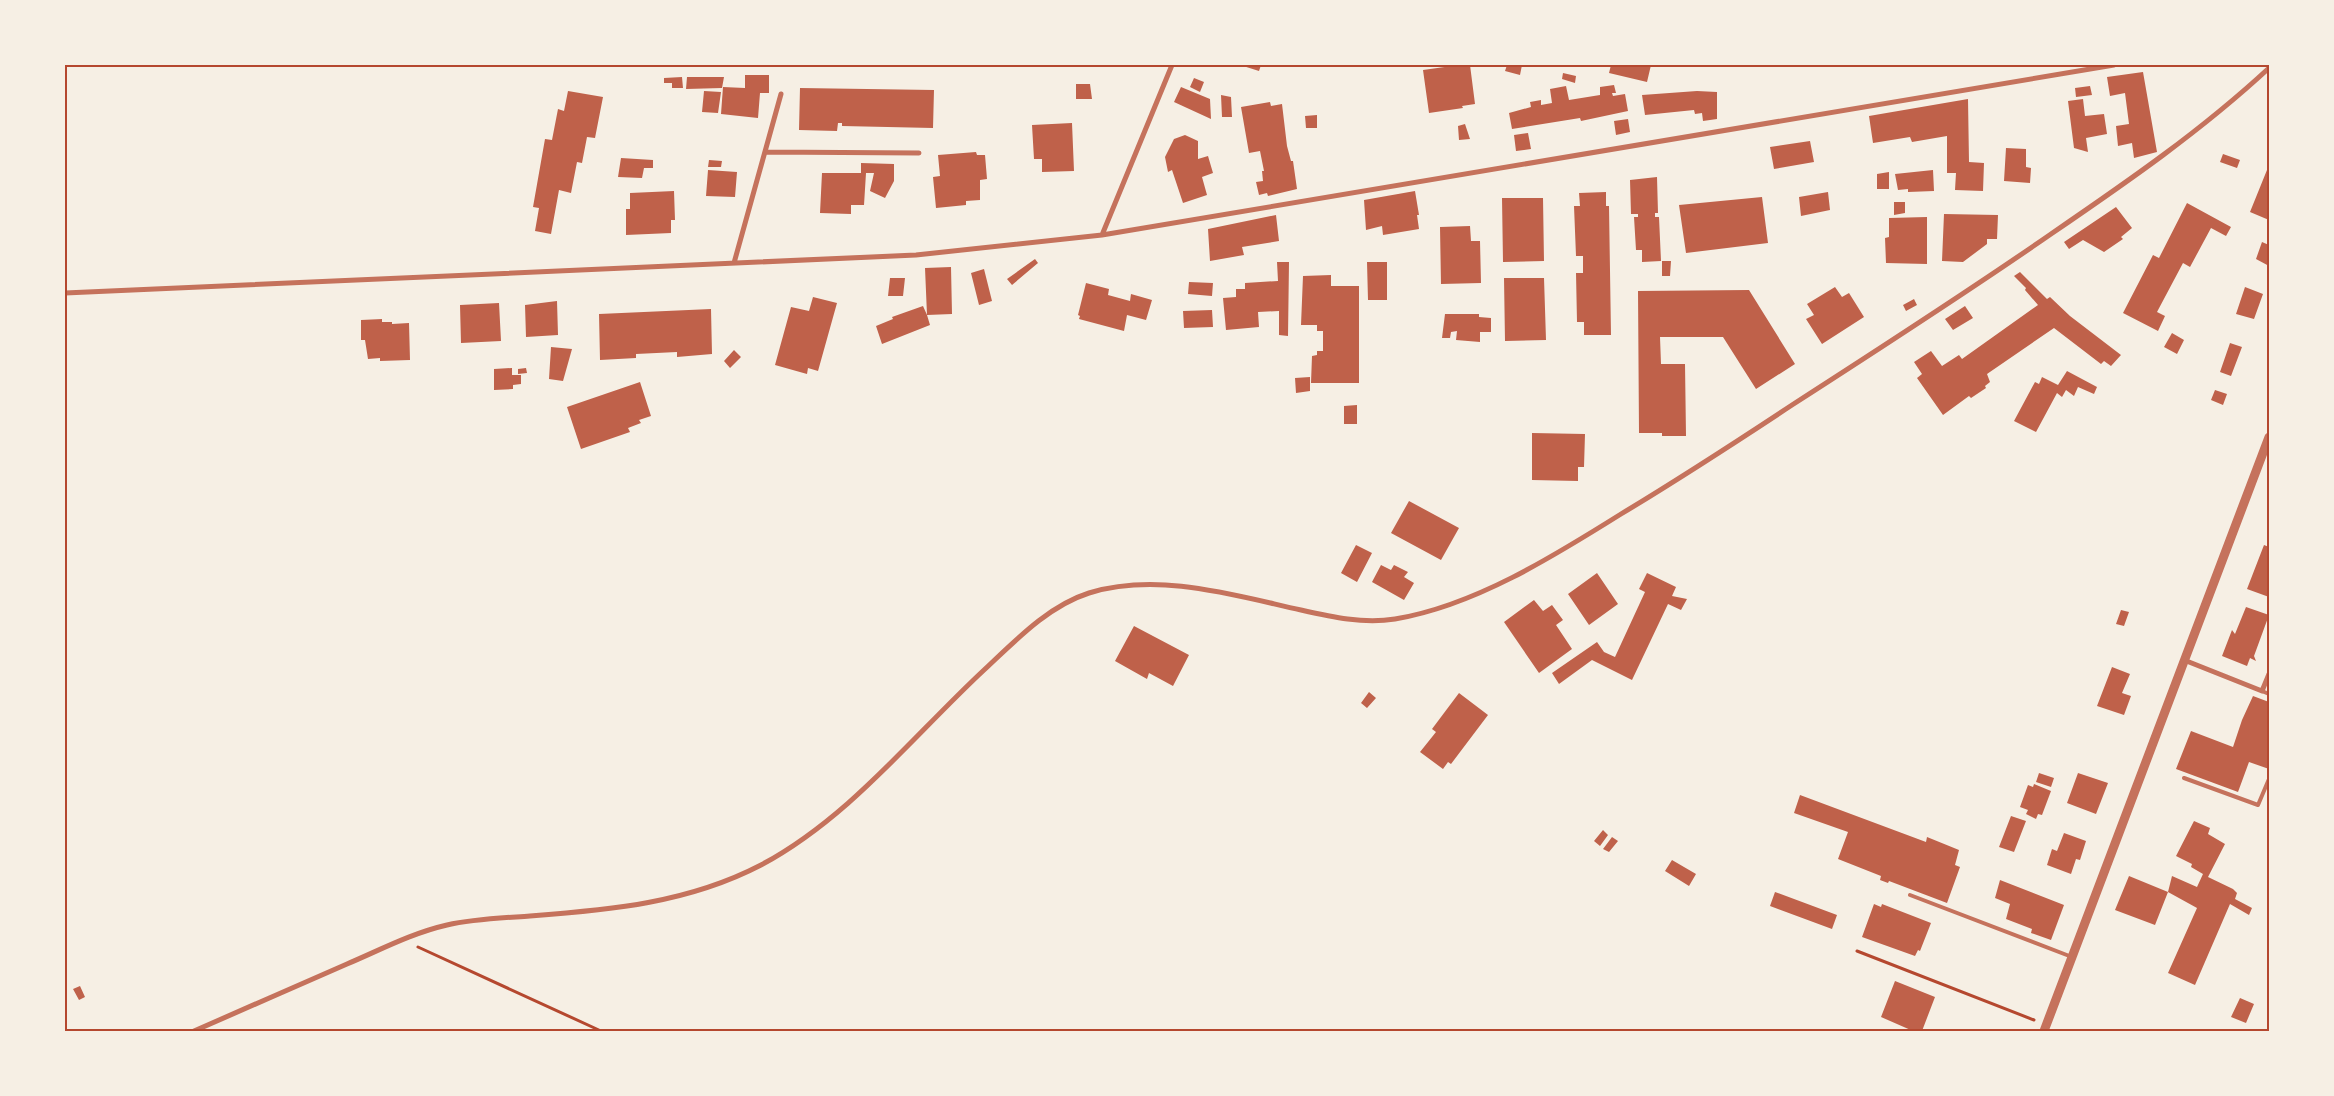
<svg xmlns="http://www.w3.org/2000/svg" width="2334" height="1096" viewBox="0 0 2334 1096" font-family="Barlow,sans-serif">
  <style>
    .building { fill: #bf614a }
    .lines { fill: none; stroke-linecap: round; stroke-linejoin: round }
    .path { stroke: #b5482f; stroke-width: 3 }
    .service { stroke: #c5725c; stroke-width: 4 }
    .minor { stroke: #c5725c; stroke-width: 5 }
    .tertiary { stroke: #c5725c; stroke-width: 9 }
    .neatline { fill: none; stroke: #b5482f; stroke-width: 2 }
  </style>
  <rect width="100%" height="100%" fill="#f6efe4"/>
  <!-- building -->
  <path class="building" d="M1240 65H1261L1259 71Z
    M1459 65H1470L1475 104 1462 106 1463 108 1429 113 1423 70Z
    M1507 65H1522L1520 75 1505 71Z
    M1611 65H1651L1647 82 1609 73Z
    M2143 72 2157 152 2134 158 2132 143 2118 146 2116 126 2129 124 2125 93 2110 96 2107 77Z
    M1563 73 1576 76 1575 83 1562 79Z
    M745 75H769V93H760L758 118 721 114 723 87 745 88Z
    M682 77 683 88H672V83H664V78Z
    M687 77H724L722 88 686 89Z
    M1194 78 1204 82 1200 92 1190 87Z
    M1076 84H1090L1092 99H1076Z
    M1614 85 1616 93H1612L1613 96 1625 94 1628 111 1581 121 1580 118 1512 129 1509 113 1531 107 1530 102 1541 100V105L1552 103 1550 89 1566 86 1569 100 1600 95V87Z
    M2090 86 2092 95 2076 97 2075 88Z
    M1181 87 1210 99 1211 119 1174 102Z
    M800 88 934 90 933 128 842 126V123H838L837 131 799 130Z
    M568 91 603 97 595 138 587 137 582 163 577 162 571 193 559 190 551 234 535 231 539 208 533 207 545 139 552 140 558 109 564 111Z
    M704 91 721 92 718 113 702 112Z
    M1697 91 1717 92V119L1703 121 1702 113 1695 114 1694 110 1645 115 1642 95Z
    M1221 95 1231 97 1232 117H1222Z
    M1968 99 1969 162 1984 163 1983 191 1955 190 1956 173H1947V136L1912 142 1910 137 1873 143 1869 116Z
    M2083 99 2085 116 2104 114 2107 134 2086 138 2088 152 2074 148 2068 101Z
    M1270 102 1271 106 1282 104 1287 146 1291 161H1293L1297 189 1268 196 1267 193 1259 195 1256 182 1263 181 1262 171H1264L1260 151 1249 153 1241 107Z
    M1317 115V128H1306L1305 116Z
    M1628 119 1630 132 1616 135 1614 121Z
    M1072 123 1074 171 1042 172V159H1034L1032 125Z
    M1465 124 1470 139 1459 140 1458 126Z
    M1528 133 1531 149 1516 151 1514 135Z
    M1185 135 1198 141V159L1208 156 1213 173 1202 177 1207 195 1183 203 1172 170 1168 172 1165 157 1174 139Z
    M1810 141 1814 162 1774 169 1770 147Z
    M2006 148 2026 149V167L2031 168 2030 183 2004 181Z
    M976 152 977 155H985L987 179 980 180V200L966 201V205L936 208 933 177 940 176 938 155Z
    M2223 154 2240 160 2237 168 2220 162Z
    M621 158 653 160V168H644L642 178 618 177Z
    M709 160 722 161 721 167H708Z
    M861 163 894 164V181L885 198 870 191 874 173H866L864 205H851V214L820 213 822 173H861Z
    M2269 165V220L2250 212Z
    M708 170 737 172 735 197 706 196Z
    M1933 170 1934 191 1908 192V189L1898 190 1895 174Z
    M1889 172V189H1877V174Z
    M1657 177 1658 213H1655V217H1659L1661 261 1642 262V250H1636L1634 217H1638V214H1631L1630 180Z
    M674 191 675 220H671V233L626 235V209H630V193Z
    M1415 191 1419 215H1417L1419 229 1383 235 1382 226 1366 230 1364 200Z
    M1606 192V206H1609L1611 335H1584V322H1577L1576 273H1583V256H1576L1574 206H1580L1579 193Z
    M1828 192 1830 210 1801 216 1799 197Z
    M1762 197 1768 243 1686 253 1679 205Z
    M1502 198H1543L1544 261 1503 262Z
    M1894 202H1905V213L1894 215Z
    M2187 203 2231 227 2226 236 2211 228 2190 267 2183 263 2157 312 2165 316 2158 331 2123 313 2153 255 2159 258Z
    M2116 207 2132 228 2121 237 2123 239 2104 252 2083 240 2069 249 2064 242Z
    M1944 214 1998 215 1997 239H1987V244L1963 262 1942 261Z
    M1276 215 1279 241 1242 247 1244 255 1210 261 1208 229Z
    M1927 217V264L1886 263 1885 238 1889 237V218Z
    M1470 226 1471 241H1480L1481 283 1441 284 1440 227Z
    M2262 242 2269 245V266L2256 259Z
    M1035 259 1038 263 1012 285 1007 279Z
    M1662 261H1671L1670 276H1662Z
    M1277 262H1289L1288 336 1279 335V311L1258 312 1259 327 1226 330 1223 298 1236 297V289H1245V283L1278 281Z
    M1367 262H1387V300H1368Z
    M951 267 952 314 927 315 930 325 882 344 876 326 893 319 892 317 923 306 927 315 925 268Z
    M984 269 992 301 979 305 971 273Z
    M2020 272 2047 299 2050 297 2070 316 2121 355 2111 366 2104 361 2101 364 2054 328 1987 374 1990 382 1985 386 1986 388 1971 398 1969 396 1943 415 1917 378 1922 374 1914 362 1931 351 1942 366 1959 355 1962 359 2038 305 2025 290 2026 288 2014 276Z
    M1331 275V286H1359V383H1311L1312 356 1317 355V351H1323V331H1317V325H1301L1303 276Z
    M890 278H905L903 296H888Z
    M1504 278H1544L1546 340 1505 341Z
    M1189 282 1213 283 1212 296 1188 294Z
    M1086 283 1109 289 1108 295 1130 301 1131 294 1152 300 1146 320 1127 315 1124 331 1079 319 1080 316 1078 315Z
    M1835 287 1842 297 1849 293 1864 317 1822 344 1806 319 1814 315 1807 304Z
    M2245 287 2263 294 2254 319 2236 314Z
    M1749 290 1795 364 1756 389 1723 337H1660L1661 364H1685L1686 436H1662V433H1639L1638 291Z
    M813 297 837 303 818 371 808 368 807 374 775 365 791 307 809 311Z
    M1914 299 1917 305 1906 311 1903 305Z
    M557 301 558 335 526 337 525 305Z
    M499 303 501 341 461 343 460 305Z
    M1965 306 1973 318 1953 330 1945 319Z
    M711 309 712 354 677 357V352L636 354V358L600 360 599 314Z
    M1212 310 1213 327 1184 328 1183 311Z
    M1445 314H1479V317L1491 318V332H1480V342L1456 340 1457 331 1451 332 1450 338H1442Z
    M382 319V322H392V324L409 323 410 360 380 361V358L368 359 365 340H361V320Z
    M2172 333 2184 340 2177 354 2164 347Z
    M2230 343 2242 347 2231 376 2220 372Z
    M551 347 572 349 563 381 549 379Z
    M734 350 741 357 730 368 724 361Z
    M512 368V375H521V384L513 385V389L494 390V369Z
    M526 368 527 373 518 374V369Z
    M2067 371 2097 387 2094 394 2078 387 2074 396 2066 390 2062 397 2057 393 2036 432 2014 421 2035 382 2039 384 2042 377 2058 385Z
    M1310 377V391L1296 393 1295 378Z
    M640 382 651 416 639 420 641 423 628 428 630 432 581 449 567 407Z
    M2215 390 2227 394 2223 405 2211 400Z
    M1357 405V424H1344V406Z
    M1532 433 1585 434 1584 467H1578V481L1532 480Z
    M1409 501 1459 528 1441 560 1391 533Z
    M1356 545 1372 553 1357 582 1341 573Z
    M2264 545 2269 547V597L2247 589Z
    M1381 565 1391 570 1394 565 1408 572 1404 577 1414 583 1404 600 1372 582Z
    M1597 573 1618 604 1589 625 1568 594Z
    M1647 573 1676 587 1672 596 1687 599 1681 610 1668 604 1632 680 1592 660 1559 684 1552 673 1597 642 1604 652 1615 657 1645 592 1639 589Z
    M1534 600 1543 611 1552 605 1563 620 1556 625 1572 649 1539 673 1504 622Z
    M2246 607 2269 615 2254 656 2256 661 2250 658 2247 666 2222 656 2232 630 2235 634Z
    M2121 610 2129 612 2124 626 2116 624Z
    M1134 626 1189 655 1173 686 1149 673 1147 679 1115 661Z
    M2112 667 2130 674 2122 693 2131 696 2124 715 2097 706Z
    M1369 692 1376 698 1367 708 1361 703Z
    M1459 693 1488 715 1451 764 1448 762 1443 769 1420 752 1436 732 1432 729Z
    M2253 696 2269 702V769L2249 762 2238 792 2176 769 2191 731 2233 747 2242 720Z
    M2039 773 2054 778 2051 787 2036 782Z
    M2078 773 2108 783 2096 814 2067 803Z
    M2034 784 2051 791 2042 815 2038 814 2036 819 2026 814 2028 810 2020 807 2028 785 2033 787Z
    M1800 795 1926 842 1927 837 1959 850 1955 865 1960 867 1947 903 1889 881 1888 883 1880 880 1881 876 1838 859 1848 832 1794 813Z
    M2011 816 2026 821 2014 852 1999 847Z
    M2194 821 2210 828 2208 834 2225 844 2208 877 2233 889 2237 893 2235 899 2252 908 2249 915 2230 904 2195 985 2168 973 2197 908 2168 892 2172 876 2197 887 2203 874 2191 867 2192 864 2176 856Z
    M1603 830 1608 835 1600 846 1594 841Z
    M2064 833 2086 841 2080 860 2076 859 2071 874 2047 865 2052 849 2057 851Z
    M1612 837 1618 841 1609 852 1603 849Z
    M1672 860 1696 874 1689 886 1665 871Z
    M2129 876 2168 892 2155 925 2115 910Z
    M2000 880 2064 905 2051 940 2031 933 2032 929 2006 919 2010 904 1995 898Z
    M1775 892 1837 915 1832 929 1770 906Z
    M1874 904 1881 907 1882 904 1931 923 1920 951 1918 950 1915 956 1862 937Z
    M1895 981 1935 997 1922 1031H1913L1881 1017Z
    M80 986 85 997 79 1000 73 989Z
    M2240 998 2254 1004 2246 1023 2231 1017Z"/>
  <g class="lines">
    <!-- path -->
    <path class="path" d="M418 947 601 1031
      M1857 951 2034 1020"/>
    <!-- service -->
    <path class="service" d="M2262 691 2269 694
      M2184 778 2258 805 2269 779
      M1910 895 2072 957"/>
    <!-- minor -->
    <path class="minor" d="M765 152 919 153
      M1102 235 1172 65
      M734 263 781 94
      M65 293 916 255 1102 235 2114 65
      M2184 660 2262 691 2269 674
      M194 1031C245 1009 296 986 347 964 380 950 412 933 447 925 474 919 502 918 530 916 610 910 688 903 761 865 849 818 912 737 984 670 1015 641 1048 606 1089 593 1158 572 1233 595 1301 610 1332 617 1363 624 1395 619 1474 606 1554 556 1621 514 1679 479 1736 442 1792 405 1879 349 1966 293 2051 234 2127 182 2201 131 2269 68"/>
    <!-- tertiary -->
    <path class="tertiary" d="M2044 1031 2269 437"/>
  </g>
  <!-- border -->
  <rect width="2334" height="1096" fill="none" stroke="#f6efe4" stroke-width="132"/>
  <rect x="66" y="66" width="2202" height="964" class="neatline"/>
</svg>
